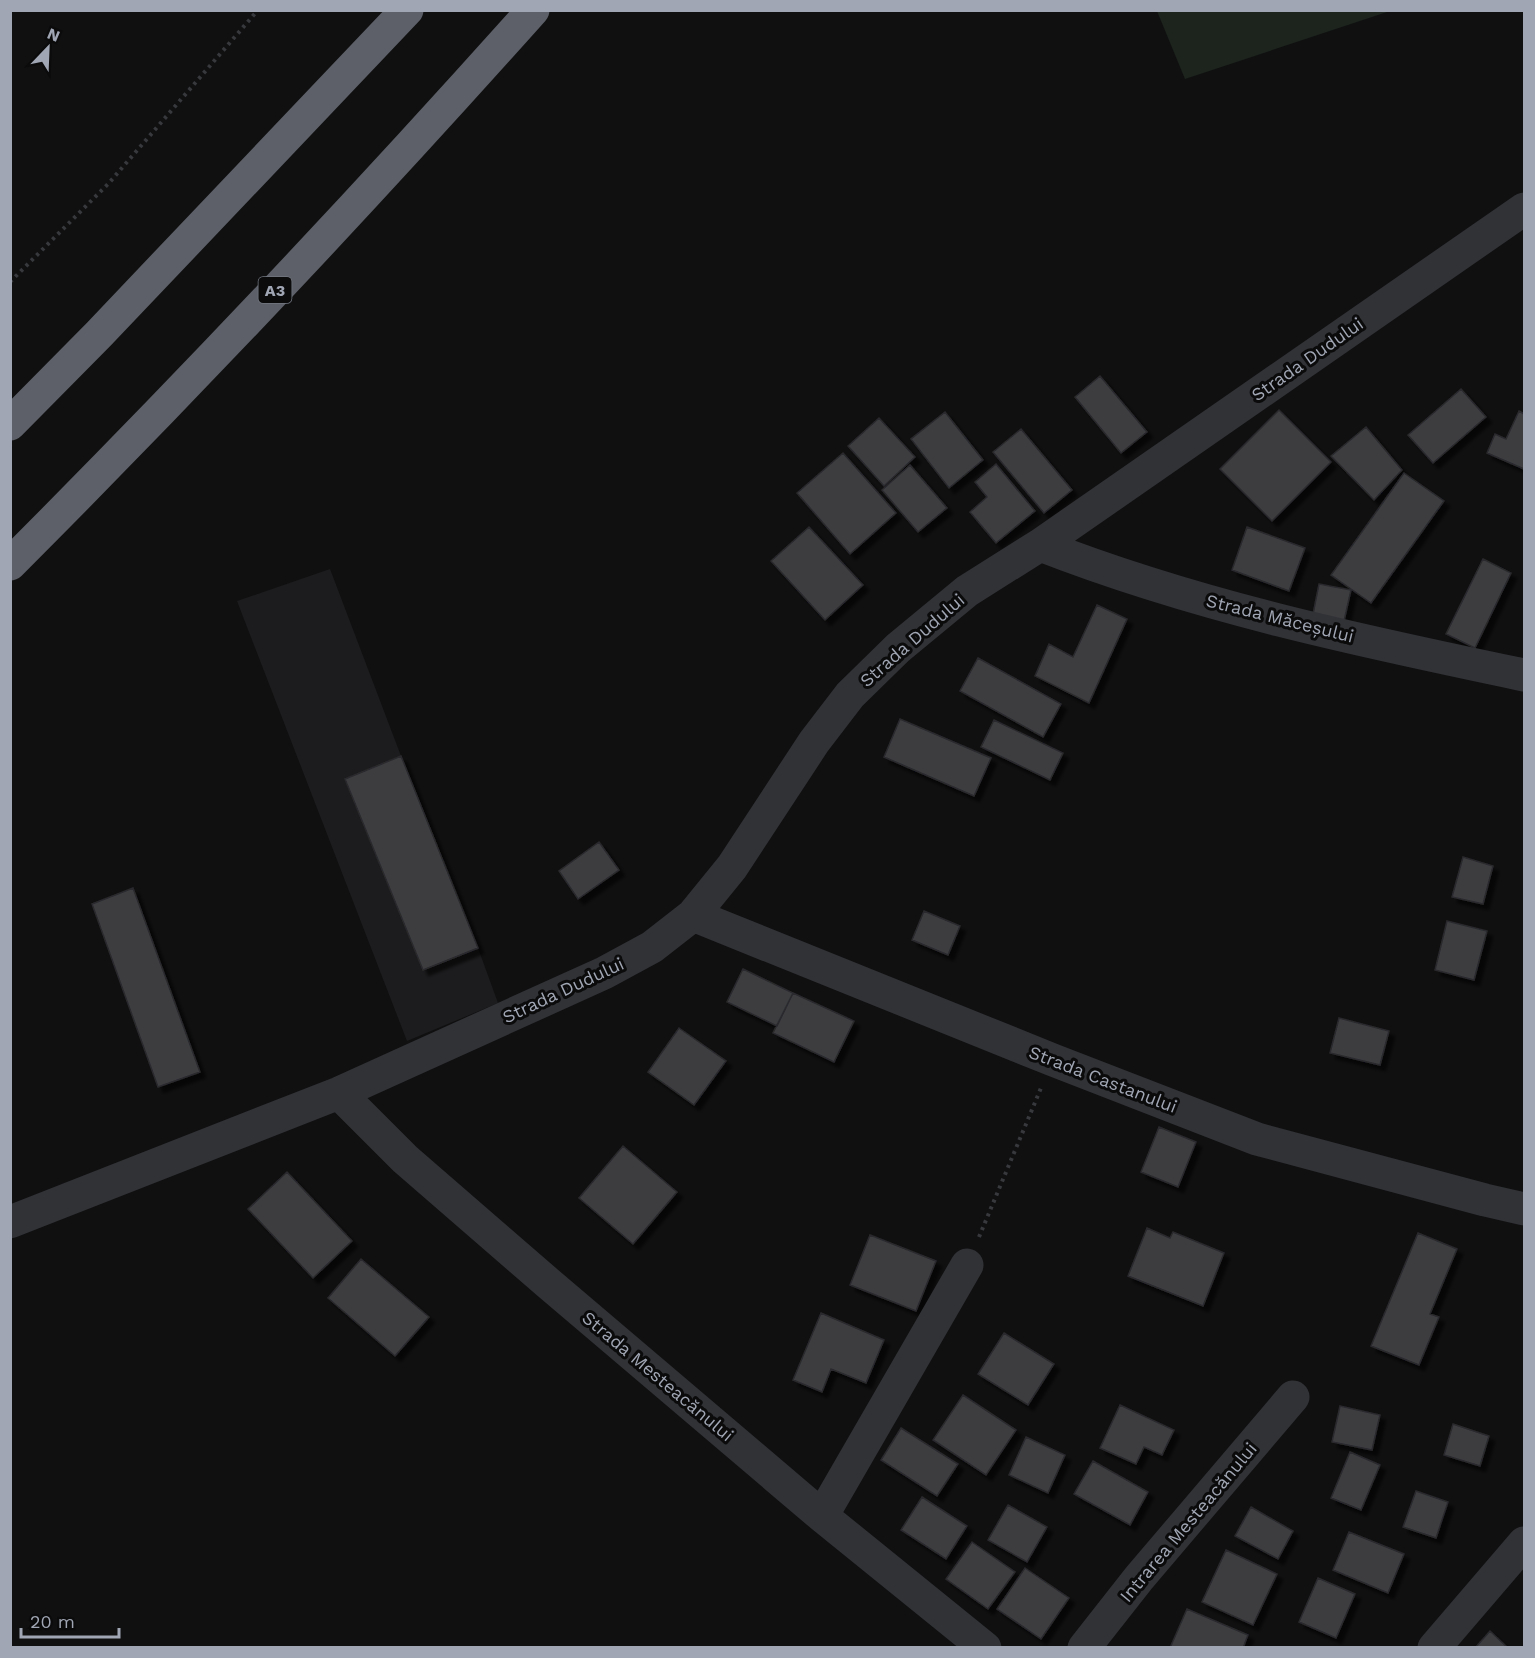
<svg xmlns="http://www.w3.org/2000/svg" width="1535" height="1658" viewBox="0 0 1535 1658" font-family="'Work Sans',sans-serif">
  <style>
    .built { fill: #1c1c1e }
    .green { fill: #1c241d }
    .building { fill: #3c3d41; stroke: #2a2a2d; stroke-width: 1.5; filter: url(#shadow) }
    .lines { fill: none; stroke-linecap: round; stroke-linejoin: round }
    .path { stroke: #37393d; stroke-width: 4; stroke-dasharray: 3 4.5; stroke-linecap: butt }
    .minor { stroke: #313236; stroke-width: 33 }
    .highway { stroke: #5d6068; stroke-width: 33 }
    .labels { text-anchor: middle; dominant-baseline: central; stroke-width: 6; stroke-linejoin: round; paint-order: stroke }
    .shield { fill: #0b0b0c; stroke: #737881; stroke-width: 1.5 }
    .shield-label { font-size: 16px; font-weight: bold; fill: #a0a6b3 }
    .street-label { font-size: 18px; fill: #a0a6b3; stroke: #0b0b0c }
  </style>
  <defs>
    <filter id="shadow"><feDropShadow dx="5.5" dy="5.5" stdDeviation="1.5" flood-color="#0009"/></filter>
  </defs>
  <rect width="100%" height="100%" fill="#101011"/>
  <!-- built -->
  <path class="built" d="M330 569 401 756 478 948 498 1003 407 1041 237 601Z"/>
  <!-- green -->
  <path class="green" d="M1157 11H1390L1185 79Z"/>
  <!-- building -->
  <path class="building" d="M1100 376 1147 432 1121 453 1075 397Z
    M1461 389 1486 417 1433 463 1408 435Z
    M1279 410 1331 462 1272 521 1220 469Z
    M1519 411 1524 414V469L1487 453 1495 434 1506 439Z
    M945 412 983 460 949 488 911 439Z
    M879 418 915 457 884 486 848 446Z
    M1366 427 1402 470 1374 500 1331 456Z
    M1021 429 1072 490 1044 513 993 452Z
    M843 453 896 513 850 554 797 493Z
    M996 464 1035 511 996 543 970 512 987 497 975 482Z
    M910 465 947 508 918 532 882 490Z
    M1404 473 1444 501 1371 603 1331 575Z
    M809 527 863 585 825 620 771 561Z
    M1247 527 1305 548 1289 591 1232 570Z
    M1483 559 1511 573 1475 648 1446 634Z
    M1319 584 1351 590 1344 621 1313 614Z
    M1097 605 1127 619 1089 703 1035 676 1049 644 1073 657Z
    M978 658 1061 704 1043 737 960 691Z
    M900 719 991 758 974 796 884 757Z
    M994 720 1063 753 1050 780 981 747Z
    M401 756 478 948 423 970 345 779Z
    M599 842 619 870 578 899 559 871Z
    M1463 857 1493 866 1483 904 1452 897Z
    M133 888 200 1072 158 1087 92 904Z
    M924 911 960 926 948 955 912 940Z
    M1447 921 1487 931 1474 980 1435 970Z
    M743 969 793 993 777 1026 727 1002Z
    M793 993 854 1021 834 1062 773 1033Z
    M1339 1018 1389 1031 1380 1065 1330 1053Z
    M679 1028 726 1061 694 1105 648 1072Z
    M1159 1127 1196 1142 1178 1187 1141 1172Z
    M623 1146 677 1192 633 1244 579 1198Z
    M287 1172 352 1241 313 1278 248 1209Z
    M1147 1228 1170 1238 1173 1232 1224 1253 1203 1306 1128 1276Z
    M1418 1233 1457 1249 1430 1314 1439 1317 1419 1365 1371 1346Z
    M870 1235 936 1261 916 1311 850 1285Z
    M361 1259 429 1317 395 1356 328 1298Z
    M821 1313 884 1340 866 1383 831 1369 822 1392 793 1380Z
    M1004 1333 1054 1364 1028 1405 978 1374Z
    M963 1395 1016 1430 986 1475 933 1440Z
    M1120 1405 1174 1430 1162 1455 1144 1447 1136 1464 1100 1448Z
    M1340 1406 1380 1415 1372 1450 1332 1442Z
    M1453 1424 1489 1436 1480 1466 1444 1455Z
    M901 1428 958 1464 937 1496 881 1460Z
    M1026 1437 1065 1455 1048 1493 1009 1475Z
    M1350 1452 1380 1465 1361 1510 1331 1498Z
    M1093 1461 1148 1492 1130 1525 1074 1494Z
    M1416 1491 1448 1502 1436 1538 1403 1527Z
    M922 1497 967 1526 946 1559 901 1530Z
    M1008 1505 1047 1527 1027 1562 988 1540Z
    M1251 1507 1293 1531 1278 1559 1235 1536Z
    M1349 1532 1404 1554 1388 1593 1333 1570Z
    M972 1542 1015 1572 988 1609 946 1579Z
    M1226 1550 1277 1574 1253 1625 1202 1602Z
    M1025 1568 1069 1598 1041 1639 997 1609Z
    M1318 1578 1355 1594 1336 1638 1299 1622Z
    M1187 1609 1248 1635 1243 1648H1170Z
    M1490 1631 1508 1648H1475Z"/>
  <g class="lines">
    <!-- path -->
    <path class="path" d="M10 282 109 183 258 10
      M979 1237 1041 1088"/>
    <!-- minor -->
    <path class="minor" d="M1040 545C1196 606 1361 641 1524 675
      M693 915 1053 1060 1257 1139 1485 1200 1524 1209
      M339 1093 405 1159 548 1283 822 1516 985 1648
      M10 1222 339 1093 604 973 652 947 693 915 732 867 814 742 850 695 898 648 967 591 1040 545 1524 209
      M822 1516 967 1265
      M1084 1648 1139 1578 1293 1397
      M1434 1648 1524 1543"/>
    <!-- highway -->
    <path class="highway" d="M10 424 99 334 407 10
      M10 564C190 384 364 199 533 10"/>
  </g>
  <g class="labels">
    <!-- shield labels -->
    <rect class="shield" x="258.5" y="277" width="33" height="26" rx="4.5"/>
    <g class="shield-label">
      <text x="275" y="290">A3</text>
    </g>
    <!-- street labels -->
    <g class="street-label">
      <text transform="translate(1307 359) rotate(-35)">Strada Dudului</text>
      <text transform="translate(1280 618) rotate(14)">Strada Măceșului</text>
      <text transform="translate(912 640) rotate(-41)">Strada Dudului</text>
      <text transform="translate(563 990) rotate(-25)">Strada Dudului</text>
      <text transform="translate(1103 1079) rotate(21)">Strada Castanului</text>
      <text transform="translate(658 1376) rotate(40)">Strada Mesteacănului</text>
      <text transform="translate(1188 1522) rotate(-50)">Intrarea Mesteacănului</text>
    </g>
  </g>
  <!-- border -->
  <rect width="1535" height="1658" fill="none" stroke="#a0a6b3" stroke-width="24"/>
  <!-- north arrow -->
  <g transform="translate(48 48) rotate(23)" stroke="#0b0b0c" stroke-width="4.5" paint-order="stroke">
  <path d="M0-4.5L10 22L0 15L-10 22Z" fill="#a0a6b3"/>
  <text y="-9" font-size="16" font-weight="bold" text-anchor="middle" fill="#a0a6b3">N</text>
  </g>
  <!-- scale -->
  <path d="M21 1628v9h98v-9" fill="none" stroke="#a0a6b3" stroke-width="3"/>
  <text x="30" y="1628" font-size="18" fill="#a0a6b3" stroke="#0b0b0c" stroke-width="4.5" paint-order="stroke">20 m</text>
</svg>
